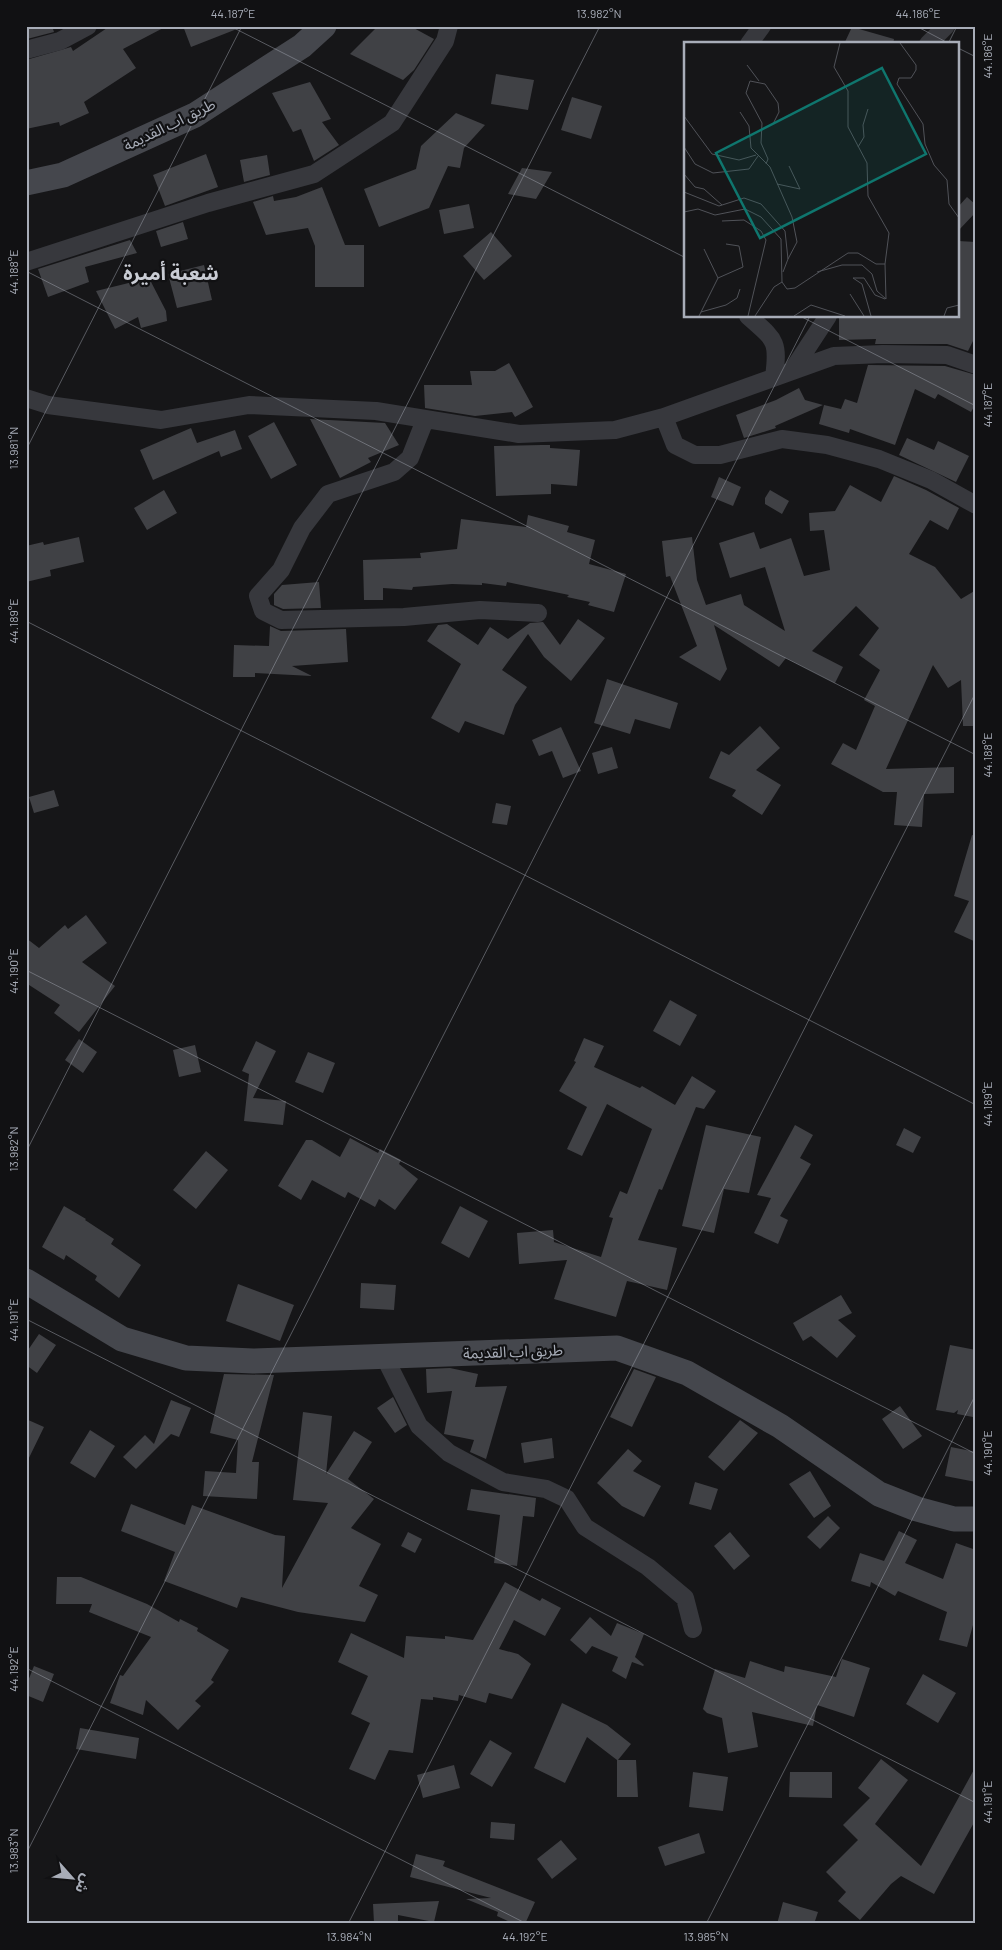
<svg xmlns="http://www.w3.org/2000/svg" width="1002" height="1950" viewBox="0 0 1002 1950" font-family="Barlow,'Noto Sans Arabic',sans-serif">
  <style>
    .building { fill: #404145 }
    .lines { fill: none; stroke-linecap: round; stroke-linejoin: round }
    .street { stroke: #37383d; stroke-width: 18 }
    .secondary { stroke: #45474d; stroke-width: 25 }
    .ticks { fill: none; stroke: #a8adb8; stroke-width: 1; stroke-opacity: 0.45 }
    .labels { text-anchor: middle; dominant-baseline: central; stroke-width: 4.5; stroke-linejoin: round; paint-order: stroke }
    .street-label { font-size: 15px; fill: #a8adb8; stroke: #111113 }
    .district-label { font-size: 20px; font-weight: bold; fill: #c9ccd4; stroke: #111113 }
    .inset-road { fill: none; stroke: #505258; stroke-width: 1 }
    .view { fill: #0f766e; fill-opacity: 0.15; stroke: #0f766e; stroke-width: 2.5 }
    .inset-edge { fill: none; stroke: #a8adb8; stroke-width: 2.5 }
    .neatline { fill: none; stroke: #a8adb8; stroke-width: 2 }
    .ticks-label { font-size: 12px; text-anchor: middle; fill: #a8adb8 }
  </style>
  <rect width="100%" height="100%" fill="#161618"/>
  <!-- building -->
  <path class="building" d="M26 26H52L54 32 27 39Z
    M110 26H167L123 49 136 68 84 102 89 113 60 126 59 122 26 129V60L71 47 73 51Z
    M183 26H241L242 27 191 47Z
    M378 26H410L434 39 414 70 403 80 350 54Z
    M852 27 894 39 893 44H844Z
    M496 74 534 80 528 110 491 104Z
    M310 82 331 119 322 122 339 145 314 161 301 129 293 132 272 93Z
    M572 97 602 106 591 139 561 130Z
    M456 113 485 125 464 148 460 168 448 166 429 208 379 227 364 189 416 169 421 146Z
    M206 154 218 187 165 206 153 175Z
    M267 155 270 175 244 182 240 160Z
    M522 168 552 172 536 199 508 194Z
    M322 187 345 245H364V287H315V246L308 228 266 235 253 202 273 196 274 201 296 197Z
    M967 197 976 205V212L958 231V207Z
    M469 204 474 228 444 234 439 210Z
    M183 222 188 239 161 247 156 231Z
    M491 232 512 256 484 280 463 256Z
    M130 240 137 253 85 267 89 282 48 297 38 269Z
    M958 241 976 242V335L968 351 947 344H875L876 339 839 340V316H958Z
    M204 265 212 300 177 308 168 274Z
    M149 278 166 311 167 321 141 328 138 317 115 329 96 291Z
    M509 363 533 407 515 417 512 412 475 416 425 408 424 385H472L470 371H495Z
    M868 365 945 366 976 375V403L971 412 938 394 935 399 915 389 895 445 850 429 849 433 819 424 824 405 841 409 845 399 857 403Z
    M799 388 805 400 823 405 775 426 776 428 744 438 736 415 776 400Z
    M310 419 385 423 399 445 368 458 371 462 340 478Z
    M274 422 297 465 271 479 248 436Z
    M191 428 197 443 235 430 242 449 221 457 219 451 153 480 140 450Z
    M907 438 934 450 938 441 969 456 956 482 899 455Z
    M542 445H550V448L580 450 577 486 551 484V494L496 496 494 446Z
    M894 476 926 490 959 508 948 530 930 520 909 554 935 567 961 599 976 590V726H963L961 680 948 688 933 665 886 769 954 767V793L924 794 922 827 894 825 897 792H883L831 764 843 743 856 750 875 706 864 700 880 670 859 655 879 628 856 606 812 651 843 667 835 683 786 658 779 667 714 625 727 669 720 681 679 657 697 646 670 576 666 577 662 541 692 537 697 580 706 605 741 594 744 605 785 631 765 567 730 578 719 543 754 532 760 549 791 538 804 576 830 570 824 530 810 531 809 513 835 511 850 485 881 502Z
    M719 477 741 487 733 506 711 497Z
    M164 490 177 513 147 530 134 508Z
    M770 490 789 501 782 514 765 504V498Z
    M528 515 569 526 567 532 595 540 589 564 626 574 614 612 588 605 590 602 567 597 569 595 507 582 506 586 482 583V585L452 584 413 587 412 590 383 588V600H364L363 560 421 558 420 553 457 549 461 519 526 527Z
    M79 537 84 562 50 570 51 576 26 582V546L43 542 44 545Z
    M319 582 321 608 283 609 274 605V594L282 585Z
    M578 619 605 638 571 681 544 657 528 634 502 670 527 687 515 705 504 735 465 721 459 733 431 718 461 664 427 641 438 625 447 624 478 645 490 627 508 639 530 623 543 622 560 645Z
    M270 626 281 631 346 629 348 662 292 666 312 676 255 673V677H233L234 645 269 646Z
    M607 679 678 703 670 729 635 719 630 734 594 723Z
    M760 726 780 748 756 770 781 785 762 815 732 796 736 790 709 778 721 751 729 755Z
    M561 727 581 771 563 778 552 751 539 756 532 740Z
    M612 747 618 768 598 774 592 753Z
    M54 790 59 806 34 813 29 797Z
    M496 803 511 806 507 825 492 823Z
    M972 835 976 836V942L954 932 969 901 954 896Z
    M86 915 107 943 82 962 115 986 79 1032 54 1013 60 1005 26 983V938L39 948 65 925 68 929Z
    M670 1000 697 1015 680 1046 653 1031Z
    M584 1038 604 1046 594 1067 640 1088 642 1086 675 1105 692 1076 716 1091 704 1109 696 1107 662 1190 659 1189 638 1240 677 1248 667 1290 627 1281 616 1317 554 1299 567 1260 519 1264 517 1233 553 1230 554 1242 601 1257 613 1218 609 1217 620 1191 627 1194 652 1129 607 1104 582 1156 567 1149 587 1107 559 1091 576 1062 574 1061Z
    M79 1039 97 1052 83 1073 65 1060Z
    M256 1041 276 1051 253 1098 286 1101 283 1125 244 1121 249 1074 242 1071Z
    M195 1045 201 1072 179 1077 173 1050Z
    M308 1052 335 1063 323 1093 295 1082Z
    M706 1125 761 1137 749 1193 724 1189 714 1233 682 1226Z
    M795 1125 813 1135 800 1158 811 1164 780 1216 788 1220 778 1244 754 1233 771 1198 757 1195Z
    M904 1128 921 1137 913 1153 896 1145Z
    M350 1138 378 1153 380 1149 401 1160 399 1164 418 1179 395 1210 379 1199 375 1207 348 1192 345 1198 312 1180 301 1200 278 1186 306 1140H312L340 1157Z
    M206 1151 228 1170 196 1209 173 1190Z
    M64 1206 86 1219 85 1220 114 1239 111 1244 141 1265 119 1298 95 1280 97 1276 66 1255 64 1260 42 1247Z
    M460 1206 488 1221 469 1258 441 1243Z
    M361 1283 396 1285 394 1310 360 1308Z
    M238 1284 294 1305 280 1341 226 1321Z
    M841 1295 852 1313 838 1320 856 1336 837 1358 811 1336 803 1341 793 1323Z
    M39 1334 56 1345 37 1373 26 1365V1353Z
    M950 1345 976 1350V1405L973 1417 957 1414 958 1410 954 1413 936 1410Z
    M450 1368 478 1374 475 1387 507 1386 486 1459 470 1452 474 1440 444 1434 452 1391 427 1393 426 1369Z
    M634 1369 656 1377 632 1427 610 1417Z
    M224 1374 274 1375 252 1462H259L257 1499 203 1496 205 1471 236 1473 238 1440 210 1433Z
    M393 1397 407 1425 395 1433 377 1408Z
    M171 1400 191 1408 179 1437 171 1434 136 1469 123 1457 145 1435 154 1444Z
    M900 1406 922 1436 903 1449 882 1419Z
    M303 1412 332 1416 326 1474 354 1431 372 1442 348 1479 374 1499 351 1528 381 1544 359 1586 378 1595 365 1622 298 1612 241 1597 237 1608 164 1581 175 1552 121 1531 131 1504 185 1525 192 1505 275 1535 285 1536 282 1588 328 1503 293 1500Z
    M26 1419 44 1427 26 1464Z
    M740 1420 758 1433 724 1471 708 1457Z
    M90 1430 115 1446 95 1478 70 1463Z
    M552 1438 554 1458 524 1463 521 1443Z
    M951 1447 976 1452V1482L945 1476Z
    M628 1449 642 1461 633 1471 661 1486 644 1517 622 1506 597 1483Z
    M810 1471 831 1506 814 1518 789 1484Z
    M695 1482 718 1489 711 1510 689 1504Z
    M471 1489 536 1498 534 1517 523 1516 517 1566 494 1563 500 1515 467 1510Z
    M828 1516 840 1528 820 1549 807 1537Z
    M899 1531 917 1540 905 1563 943 1579 956 1543 976 1550V1614L967 1647 939 1640 947 1612 898 1591 895 1596 871 1582 870 1587 851 1581 860 1553 884 1561Z
    M408 1532 422 1539 415 1553 401 1546Z
    M730 1532 750 1556 734 1570 714 1546Z
    M57 1577H81L147 1604 179 1622 180 1619 198 1628 197 1631 229 1650 211 1680 214 1682 195 1701 201 1706 178 1730 146 1700 143 1715 110 1703 120 1675 123 1676 151 1637 89 1612 92 1604H56Z
    M505 1582 540 1601 542 1598 561 1608 545 1636 514 1620 499 1649 518 1654 531 1664 512 1699 489 1693 486 1703 459 1695 458 1701 433 1697V1700L421 1699 413 1753 389 1750 375 1780 349 1769 370 1723 351 1714 368 1676 338 1662 351 1633 404 1658 406 1636 445 1639V1636L473 1640Z
    M590 1617 611 1636 617 1623 644 1634 635 1657 644 1665 643 1666 632 1662 626 1679 612 1671 618 1657 592 1646 586 1654 570 1640Z
    M842 1659 870 1668 854 1717 817 1705 813 1726 752 1712 758 1747 728 1753 722 1718 707 1713 703 1709 715 1669 745 1678 750 1661 784 1672 785 1666 836 1677Z
    M34 1666 54 1674 43 1702 26 1695V1686Z
    M923 1674 956 1693 938 1723 906 1704Z
    M562 1703 607 1725 631 1744 618 1760H636L638 1797H617V1760L587 1737 565 1783 534 1768Z
    M80 1728 139 1738 136 1759 76 1749Z
    M490 1740 512 1753 492 1787 470 1774Z
    M881 1759 908 1780 875 1824 921 1866 976 1766V1819L934 1894 901 1876 891 1884 860 1920 838 1901 846 1892 826 1872 858 1840 843 1825 870 1798 858 1788Z
    M454 1765 460 1788 423 1798 417 1775Z
    M693 1772 728 1777 723 1811 689 1807Z
    M790 1772H832V1798L789 1797Z
    M491 1822 515 1824 514 1840 490 1838Z
    M699 1833 705 1853 665 1866 658 1847Z
    M561 1840 577 1859 552 1879 537 1859Z
    M416 1854 445 1861 443 1866 535 1902 525 1924H514L497 1916 498 1912 466 1899 491 1898 410 1877Z
    M439 1901 434 1922 398 1915V1921L374 1923 373 1904Z
    M783 1902 818 1912 814 1924H777Z"/>
  <g class="lines">
    <!-- street -->
    <path class="street" d="M749 44 762 26
      M928 44 946 26
      M26 50 60 41 88 26
      M26 262 208 203 314 174 392 123 445 41 449 26
      M748 316C775 340 779 340 774 377
      M792 371 828 316
      M26 398 48 405 161 420 249 405 376 411 519 434 615 430 664 417 834 356 883 354 947 355 976 365
      M664 417 675 445 695 455H720L782 439 827 445 879 459 931 480 976 505
      M425 420 410 458 394 472 328 494 302 528 281 570 258 596 263 611 281 620 404 617 480 610 538 613
      M384 1356 419 1426 449 1453 503 1482 546 1489 567 1499 585 1527 648 1567 685 1598 693 1629"/>
    <!-- secondary -->
    <path class="secondary" d="M26 183 63 175 195 115 302 46 324 26
      M26 1281 122 1339 186 1358 253 1361 617 1348 687 1373 780 1426 879 1494 917 1509 954 1519H976"/>
  </g>
  <!-- ticks -->
  <path class="ticks" d="M230 26 686 258M916 26 950 44M948 44 957 26M958 48 976 57M26 271 976 755M800 316 976 406M26 450 242 26M26 621 976 1105M26 970 976 1454M26 1152 600 26M26 1319 976 1803M26 1668 527 1924M26 1854 810 316M348 1924 976 692M706 1924 976 1394"/>
  <g class="labels">
    <!-- street labels -->
    <g class="street-label">
      <text transform="translate(169 124) rotate(-26)">طريق اب القديمة</text>
      <text transform="translate(513 1351) rotate(-2)">طريق اب القديمة</text>
    </g>
    <!-- district labels -->
    <g class="district-label">
      <text x="171" y="272">شعبة أميرة</text>
    </g>
  </g>
  <!-- overview -->
  <g transform="translate(684 42)">
    <rect width="275" height="275" fill="#161618"/>
    <path class="inset-road" d="M216 1 232 23V28L227 36H215L213 42 239 82 241 102 250 123 263 138 265 162 275 176M63 23 75 39M56 70 65 84 67 106 86 125 108 175 113 200 104 217M0 74 28 112 55 118 72 113M0 105 11 122 29 131 65 127 74 114M174 105 180 95 179 83 184 67M82 122 84 117 77 101 78 81 62 51 66 39 81 42 94 61 95 70 89 82M0 132 11 145 20 147 38 163M93 142 116 147 105 124M0 150 35 164 60 156 77 162 101 189 104 217 99 230M0 170 14 167 31 173 61 167 77 175 97 197 98 240 103 247 111 246 164 211H174L192 222H201L205 191 184 154 183 121 164 85V49L150 25 156 1M38 179 60 178 77 189 82 198 64 274M201 222 202 257M133 230 158 223H178L188 232 193 249 202 257M34 236 59 225 55 204 42 202M169 236H180L191 253 201 257M169 236 178 242 187 274M166 252 180 274M17 270 42 263 53 256 56 247M15 274 34 236 20 207M71 274 90 245 98 240M110 274 127 263 161 274M260 274 263 266 275 263"/>
    <path class="view" d="M198 26 242 112 76 196 32 111Z"/>
    <rect width="275" height="275" class="inset-edge"/>
  </g>
  <!-- border -->
  <rect width="1002" height="1950" fill="none" stroke="#111113" stroke-width="55"/>
  <!-- north arrow -->
  <g transform="translate(72 1878) rotate(117)" stroke="#111113" stroke-width="4" paint-order="stroke">
  <path d="M0-4L9 19L0 12L-9 19Z" fill="#a8adb8"/>
  <text y="-8" font-size="14" font-weight="bold" text-anchor="middle" fill="#a8adb8">ش</text>
  </g>
  <rect x="28" y="28" width="946" height="1894" class="neatline"/>
  <g class="ticks-label">
    <text x="233" y="18">44.187°E</text>
    <text x="599" y="18">13.982°N</text>
    <text x="918" y="18">44.186°E</text>
    <text transform="translate(988 56) rotate(-90)" y="4">44.186°E</text>
    <text transform="translate(14 272) rotate(-90)" y="4">44.188°E</text>
    <text transform="translate(988 405) rotate(-90)" y="4">44.187°E</text>
    <text transform="translate(14 448) rotate(-90)" y="4">13.981°N</text>
    <text transform="translate(14 621) rotate(-90)" y="4">44.189°E</text>
    <text transform="translate(988 755) rotate(-90)" y="4">44.188°E</text>
    <text transform="translate(14 971) rotate(-90)" y="4">44.190°E</text>
    <text transform="translate(988 1104) rotate(-90)" y="4">44.189°E</text>
    <text transform="translate(14 1149) rotate(-90)" y="4">13.982°N</text>
    <text transform="translate(14 1320) rotate(-90)" y="4">44.191°E</text>
    <text transform="translate(988 1453) rotate(-90)" y="4">44.190°E</text>
    <text transform="translate(14 1669) rotate(-90)" y="4">44.192°E</text>
    <text transform="translate(988 1802) rotate(-90)" y="4">44.191°E</text>
    <text transform="translate(14 1851) rotate(-90)" y="4">13.983°N</text>
    <text x="349" y="1941">13.984°N</text>
    <text x="525" y="1941">44.192°E</text>
    <text x="706" y="1941">13.985°N</text>
  </g>
</svg>
